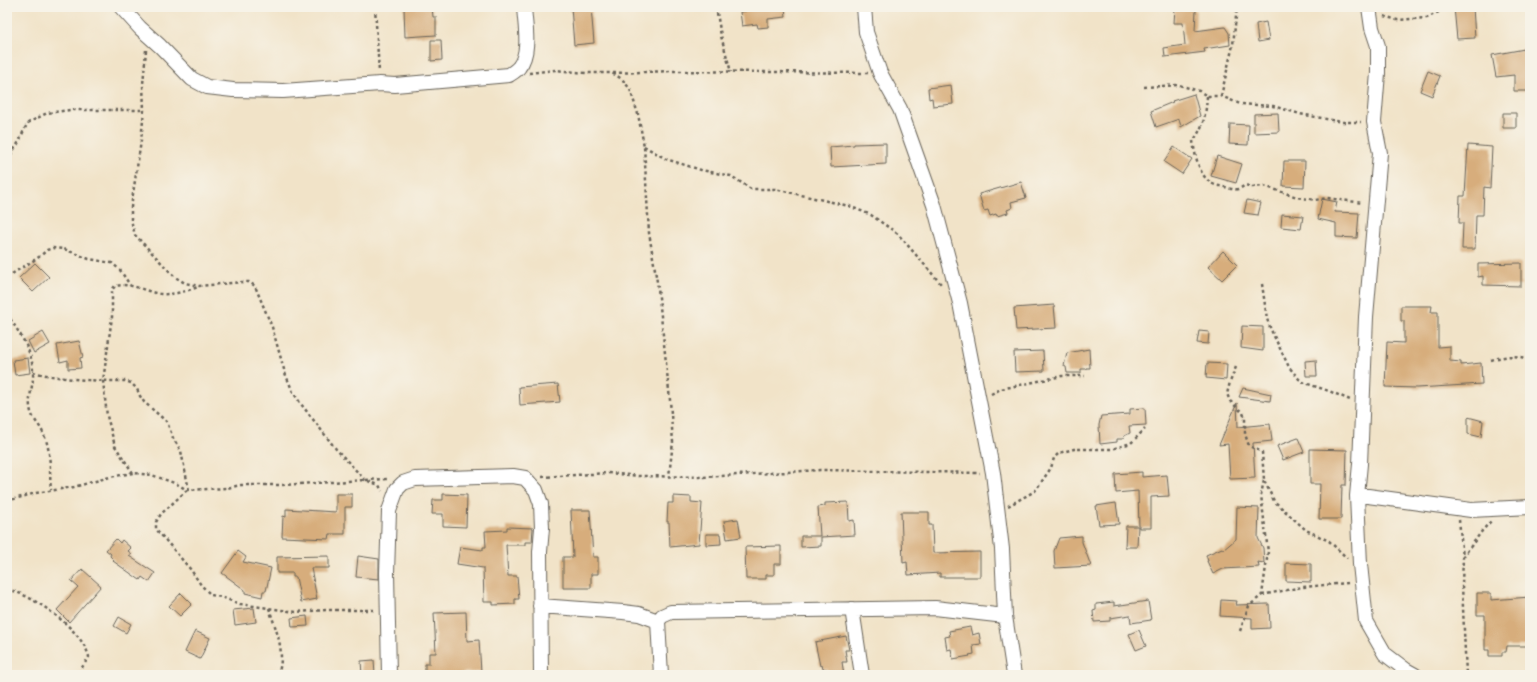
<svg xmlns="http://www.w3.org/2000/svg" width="1537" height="682" viewBox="0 0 1537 682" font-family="'Playpen Sans',sans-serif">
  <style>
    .building { fill: #d7ad7b }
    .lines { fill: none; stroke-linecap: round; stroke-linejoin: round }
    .minor-casing { stroke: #676258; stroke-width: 16 }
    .path { stroke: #676258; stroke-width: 2.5; stroke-dasharray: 3 3; stroke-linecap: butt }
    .minor { stroke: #fff; stroke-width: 14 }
  </style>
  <rect width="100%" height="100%" fill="#f7f3e8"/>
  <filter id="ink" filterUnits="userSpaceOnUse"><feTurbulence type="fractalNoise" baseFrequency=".025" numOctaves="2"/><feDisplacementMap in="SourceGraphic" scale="8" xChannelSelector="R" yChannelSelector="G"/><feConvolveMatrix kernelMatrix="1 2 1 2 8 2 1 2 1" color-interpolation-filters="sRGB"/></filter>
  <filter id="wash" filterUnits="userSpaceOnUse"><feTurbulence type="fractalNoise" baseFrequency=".012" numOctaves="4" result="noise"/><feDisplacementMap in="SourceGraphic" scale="16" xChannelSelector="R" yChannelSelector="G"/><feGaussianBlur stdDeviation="0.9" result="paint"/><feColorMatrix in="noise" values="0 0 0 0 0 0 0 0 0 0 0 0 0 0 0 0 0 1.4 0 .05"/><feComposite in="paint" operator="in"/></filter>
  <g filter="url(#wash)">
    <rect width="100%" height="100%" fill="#f1e3c8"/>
    <g id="blocks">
      <!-- building -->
      <path class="building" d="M432 7 433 17H436V35L405 37 404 8Z
        M571 7H591L594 43 574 45Z
        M746 7H785L786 17 768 19V27L758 28 757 24 742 26 740 12 746 11Z
        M1454 7H1473L1475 38 1457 39Z
        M1175 8 1196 10 1195 31 1225 27 1229 33 1230 45 1204 49 1205 52 1165 57 1164 48 1185 45 1183 23H1174Z
        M1266 22 1269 40 1258 42 1256 24Z
        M431 40H441L442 60 431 61Z
        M1530 48V91H1514V75L1496 77 1492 55Z
        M1428 71 1440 76 1432 96 1420 91Z
        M951 85 953 104 933 106 932 98 929 99 928 88Z
        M1194 94 1200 116 1181 127 1179 119 1156 127 1151 111 1173 102 1172 101Z
        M1278 113 1279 132 1254 133V114Z
        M1503 113H1516V128H1503Z
        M1230 124 1249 125 1248 145 1229 144Z
        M886 143V164L831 167 830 147 854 145V144Z
        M1468 145 1492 147 1490 188 1484 187 1483 215H1476L1475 249H1462L1463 223H1459L1460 196H1465Z
        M1174 147 1192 159 1182 174 1164 162Z
        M1217 156 1242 164 1236 183 1211 176Z
        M1284 161H1305L1304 187 1283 186Z
        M1021 182 1026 198 1011 202 1012 208 1007 210 1008 213 997 216 996 214 990 216 988 210 984 211 979 194Z
        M1322 199 1337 202 1335 212 1359 213 1357 238 1336 237V223L1318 219Z
        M1247 200 1261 203 1258 215 1244 213Z
        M1282 214 1303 216 1301 229 1281 227Z
        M1223 251 1237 265 1222 280 1208 267Z
        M35 263 49 277 33 292 19 278Z
        M1521 263V286L1483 285V276L1478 277V264Z
        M1054 305 1056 328 1016 330 1014 308Z
        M1401 306H1432L1431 312H1438V347L1450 346V361L1461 362V365L1481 363 1482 384 1417 388 1385 387 1387 342 1404 343V321H1401Z
        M1242 326 1263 327V351L1241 348Z
        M1199 331 1209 332 1208 344 1197 343Z
        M43 332 50 344 34 353 28 341Z
        M79 341 83 357 80 358 81 368 68 369V360L60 362 57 345Z
        M1089 349 1090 368H1086V369H1081V373H1067L1066 367 1064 366 1067 353Z
        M1043 351 1044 371 1015 372 1014 352Z
        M28 358 30 373 15 375 13 360Z
        M1316 360 1317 376H1306L1305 361Z
        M1207 363 1227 364 1226 380 1206 378Z
        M558 384 560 402 520 405 519 387Z
        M1243 388 1271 394 1270 401 1239 397Z
        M1237 403 1238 427 1270 424 1272 441 1253 443 1255 478 1230 479 1228 444 1219 445Z
        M1145 408 1146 425 1129 426 1130 433 1124 436 1123 439H1117V442L1100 444 1099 425 1101 416 1130 414V409Z
        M1468 417 1483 421 1481 437 1468 434Z
        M1298 438 1304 452 1283 460 1277 446Z
        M1310 449 1347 450 1346 485H1342L1341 519H1319L1320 484H1310Z
        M1142 472V477L1167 475 1169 496 1151 497V528H1139L1138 491 1116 493 1115 474Z
        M336 494H352V507H345V534H330L329 539 282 537 283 516 286 517V509L336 512Z
        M443 494 467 495 466 527 443 526V514H432L433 500H443Z
        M673 496 691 497V502L702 503 699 544 670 547 669 522H667L668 503H673Z
        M848 502 849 521 854 520 855 535 821 537V546L801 547V536H820L818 507 825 506V503Z
        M1116 503 1119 524 1099 525 1096 506Z
        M1237 507 1259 508 1258 538 1263 548 1264 563 1258 562 1259 567 1223 569 1213 574 1207 561H1208L1206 555 1222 548 1223 550 1236 539Z
        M571 510H590L593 557H598V574H591V588H563V557H573Z
        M901 512H929V525H932L933 553 980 552V577H940V573L908 575 907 562 903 563Z
        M738 519 741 537 727 539 724 521Z
        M1126 526H1138L1137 547H1125Z
        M507 527 533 528 532 542H525V545H506L508 576H517L519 599H515V604L493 605V602H484L483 568 457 564 460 547 483 550V547H486L485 531 507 530Z
        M706 534H720L721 544 706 545Z
        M1082 536V542L1091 566 1055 568 1054 551 1059 538Z
        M116 539 120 543 122 540 131 548 128 551 132 554 129 556 155 573 149 582 142 577 140 580 113 561 114 560 110 556 111 554 106 550Z
        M781 546V564H774V575H766V579H746L745 547Z
        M238 551 246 557 243 562 271 568 266 591H263L262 597 245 593V590L222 573Z
        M329 556V568H311L317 599 301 602 296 577H293V573H277V557Z
        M358 556 379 559V579L356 577Z
        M1286 563 1311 564V582L1286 581Z
        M82 569 101 586 69 622 57 610 78 587 71 581Z
        M181 593 192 604 180 616 169 606Z
        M1477 593H1491V600L1530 597V646H1507L1506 652H1502V656H1489V650H1485V615H1477Z
        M1221 600 1237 601 1236 605 1269 604 1270 628 1252 629V618L1220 616Z
        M1148 601 1151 620 1131 623 1130 615 1110 618V621L1094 622 1093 611 1096 610V604L1114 602V606Z
        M254 608 256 622 235 625 233 610Z
        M466 612 467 641 479 640 481 672 461 673V675H425V664H429V653H436L434 613Z
        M307 616 308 626 292 627 291 618Z
        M119 617 131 624 126 633 114 626Z
        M970 627 972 635 979 633 981 644 973 645 974 654 969 655 970 656 953 659 951 649 947 650 945 637 950 636 949 631Z
        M1139 630 1146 646 1136 650 1129 634Z
        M195 631 210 638 200 659 185 652Z
        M846 636 849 650H845L847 662H842L844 675H828L827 669H823L822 665 820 666 815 642Z
        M374 660 375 675H362L361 661Z"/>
    </g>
  </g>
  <g filter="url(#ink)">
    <use href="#blocks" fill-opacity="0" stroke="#676258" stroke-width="1"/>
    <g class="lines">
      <!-- minor casing -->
      <g class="minor-casing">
        <path id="minor" d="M121 7 140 28 160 46 192 79 207 87 233 90 283 91 380 84 395 85 509 75C512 73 517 70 519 67 531 52 525 25 524 7
          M864 7 866 32 880 73 900 109 934 205 960 303 993 473 1002 549 1005 616 1014 675
          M1369 7 1372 28 1378 46V73L1374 122 1380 153 1366 317 1360 464 1357 496 1360 564 1366 621 1385 654 1406 670 1415 675
          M1357 496H1368L1471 510 1530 507
          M540 606 623 612 639 614 658 621
          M852 609 862 675
          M389 675 387 573 389 511 397 489 403 483 415 479 513 476 525 478 536 490 541 504 542 528 540 552 541 675
          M661 675 658 621 662 616 671 612 935 608 1005 616"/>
      </g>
      <!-- path -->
      <path class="path" d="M375 7 379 72
        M716 7 721 36 731 72
        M1384 16 1397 20 1427 18 1448 7
        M146 50 143 84 144 110 141 141 131 207V220L135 235 175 277 185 283 199 286 242 282H249L255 286 272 327 285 373 293 392 301 404 336 449 365 480 379 485 382 491
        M529 73 555 70 586 73H612L622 79 630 89 638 114 644 146 649 233 658 288 670 400 673 442 669 476
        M613 73 673 71 868 73
        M1144 87 1179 85 1199 91 1207 96H1221L1240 104 1273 106 1300 114 1342 122H1361
        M1207 96C1206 113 1204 127 1193 141 1195 155 1199 177 1213 184 1217 186 1221 186 1225 187 1234 190 1238 191 1245 185L1252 187 1264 186 1297 197 1315 200 1327 198 1363 203
        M1221 96 1233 45 1237 7
        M644 146 666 159 701 170 731 176 751 189H775L849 206 871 215 898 234 941 284
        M7 160 19 142 24 130 28 123 47 113 70 110H144
        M7 277 39 257 47 250 53 248 64 249 89 259 112 263 120 270 130 285
        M1262 284 1267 319 1271 330 1289 367 1299 379 1305 383 1329 391 1350 400
        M7 314C18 331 33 351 33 372 34 386 27 398 31 412 33 420 40 425 43 433 52 450 49 471 51 490
        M1491 360C1505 356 1516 354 1530 360
        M1236 367 1230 382 1227 394 1230 401 1243 413 1245 418V434L1249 446 1262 452 1264 480 1274 501 1306 530 1329 541 1347 558
        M33 372C64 380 94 381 125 381L131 383 137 389 140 396 144 402 167 422 173 438 181 451 189 490
        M991 394 1001 389 1062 376H1085
        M133 473 115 446 107 416 103 381 112 317V290L115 286C132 282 145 292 161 294 175 295 186 291 198 287
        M542 477 608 473 639 476 704 477 820 470 980 473
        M187 490 161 514 156 522V529L191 570 201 585 211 595 221 597 240 604 296 612 326 610H376
        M1528 495 1530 474
        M7 501 36 493 74 487 110 477 133 473 152 475 177 484 187 490 227 488 241 485H282L365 480 389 479
        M1008 506 1035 491 1051 468 1054 458 1059 453 1074 449H1112L1131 443 1145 429
        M1459 520 1463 557 1462 585 1466 675
        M1463 557 1482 531 1491 521
        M7 589C33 595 83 630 89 657L77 675
        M1262 595 1302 587 1349 583
        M269 608C276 630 286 652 278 675
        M1240 631 1249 606 1262 595 1268 552 1261 495 1264 480"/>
      <!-- minor -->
      <use href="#minor" class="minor"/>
    </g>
  </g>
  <!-- margin -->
  <rect width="1537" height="682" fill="none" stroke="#f7f3e8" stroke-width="24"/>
</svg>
